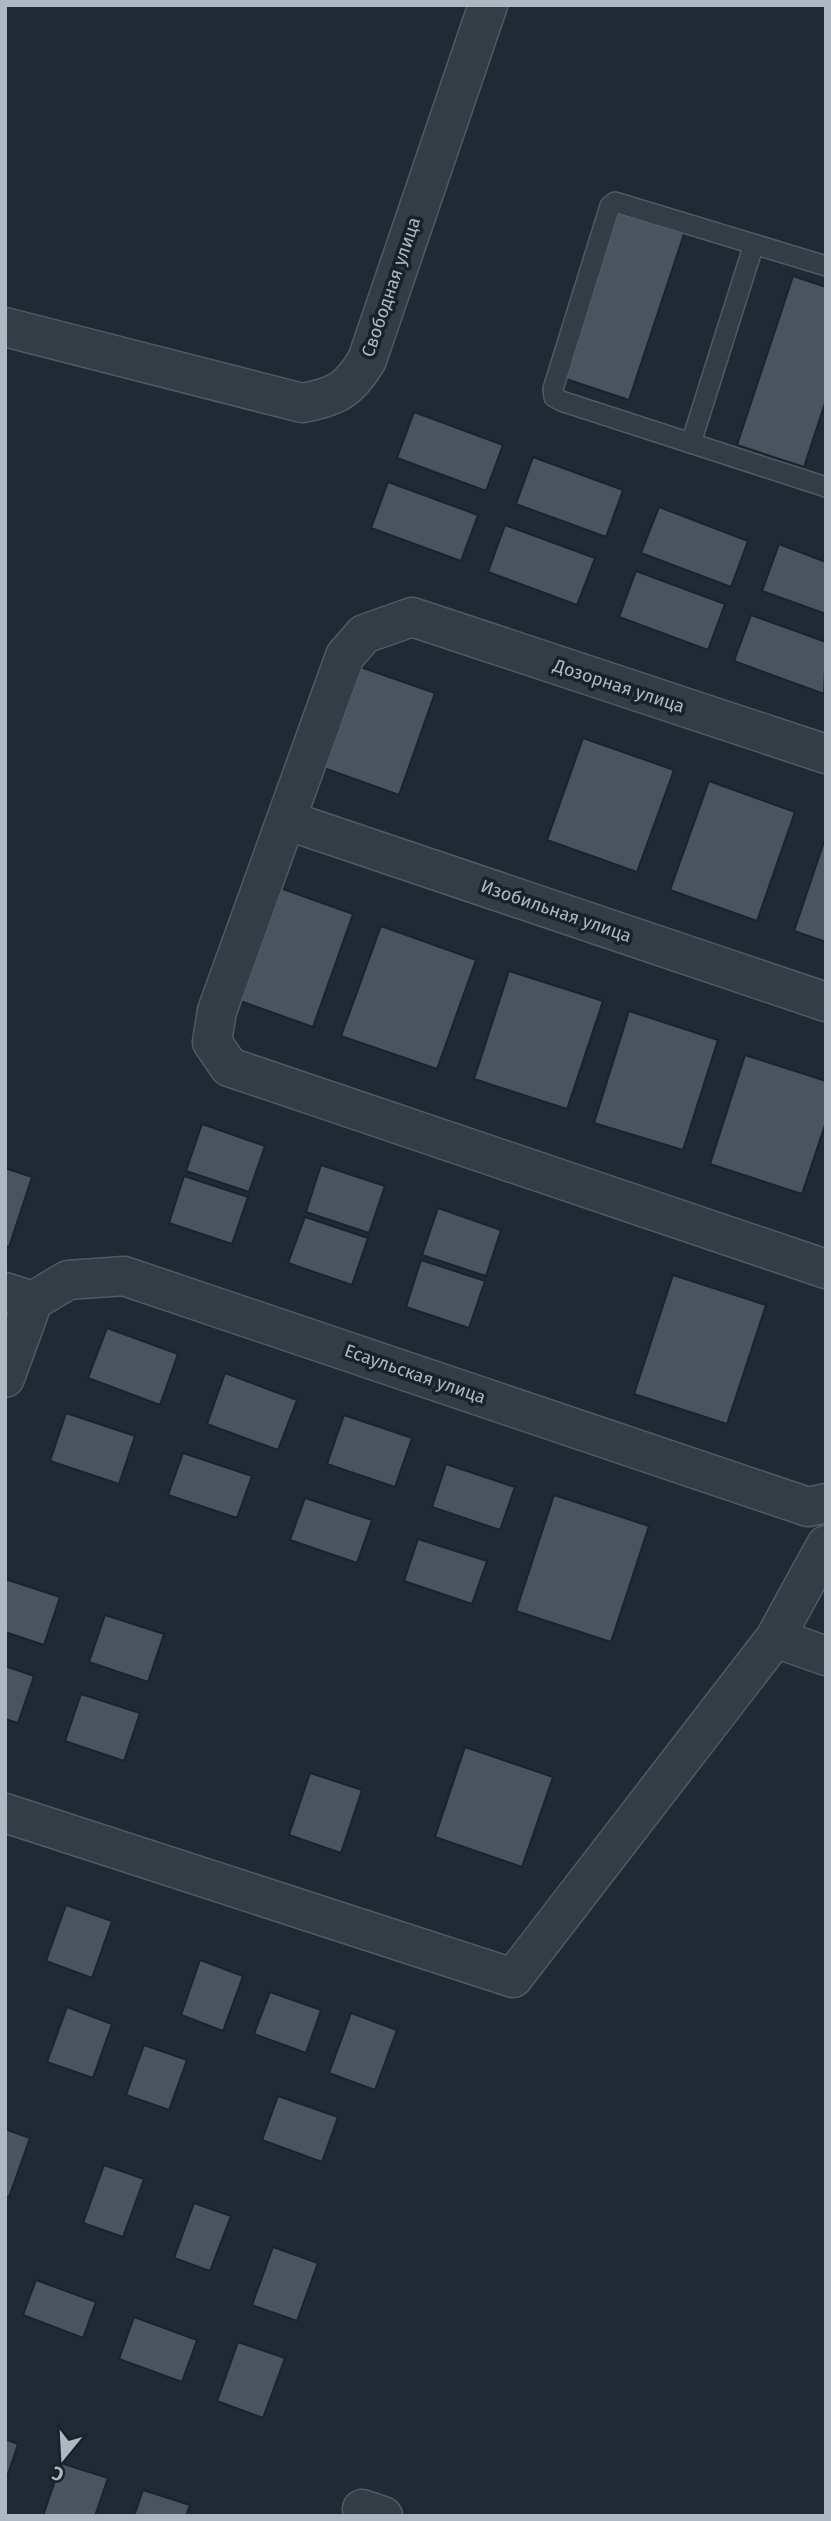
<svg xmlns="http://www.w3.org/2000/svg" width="831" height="2521" viewBox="0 0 831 2521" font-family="'Fira Sans',sans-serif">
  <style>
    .building { fill: #495460; stroke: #1b232b; stroke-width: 2 }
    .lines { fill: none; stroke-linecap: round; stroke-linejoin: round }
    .service-casing { stroke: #515a63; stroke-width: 22 }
    .minor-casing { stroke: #515a63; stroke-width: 41 }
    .service { stroke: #343c45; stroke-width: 19 }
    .minor { stroke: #343c45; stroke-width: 38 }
    .labels { text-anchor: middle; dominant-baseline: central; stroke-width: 7; stroke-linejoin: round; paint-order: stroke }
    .street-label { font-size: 18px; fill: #aeb7c2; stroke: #192129 }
  </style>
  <rect width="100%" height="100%" fill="#202a34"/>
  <!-- building -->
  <path class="building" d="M618 209 685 231 629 400 563 378Z
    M793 276 826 287V400L804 467 737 445Z
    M414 412 503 445 486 491 397 458Z
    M533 457 623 490 606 537 516 504Z
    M388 482 478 515 461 561 371 528Z
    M659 507 748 541 731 587 641 553Z
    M505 525 595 558 577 605 488 572Z
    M779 544 826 562V614L762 591Z
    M636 571 725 604 708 650 619 617Z
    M751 615 826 642 824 694 734 661Z
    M346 662 435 693 399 795 310 763Z
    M583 738 674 770 637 872 547 840Z
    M709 781 795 812 757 921 670 890Z
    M826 836V942L794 931Z
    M269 884 353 914 313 1027 229 997Z
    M381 926 476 960 437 1069 341 1036Z
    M509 971 603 1001 567 1109 474 1079Z
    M629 1011 718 1040 683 1150 594 1123Z
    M745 1055 826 1081V1122L802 1194 710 1164Z
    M202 1124 265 1146 249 1192 186 1171Z
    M321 1165 385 1186 369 1233 306 1212Z
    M5 1168 32 1177 9 1247 5 1246Z
    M184 1176 248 1197 232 1244 169 1223Z
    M438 1208 501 1230 486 1276 422 1255Z
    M305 1217 368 1238 352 1285 288 1263Z
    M421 1260 485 1281 469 1328 406 1307Z
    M673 1275 766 1305 727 1424 634 1394Z
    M107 1328 178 1354 160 1405 88 1378Z
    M225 1373 297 1400 278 1450 207 1424Z
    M66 1413 135 1436 119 1484 50 1461Z
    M344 1415 412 1438 395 1487 327 1464Z
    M183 1453 252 1476 237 1518 168 1495Z
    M446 1464 515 1487 500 1530 432 1507Z
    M554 1495 649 1526 611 1642 516 1611Z
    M305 1498 372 1520 357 1563 290 1540Z
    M418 1539 487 1561 472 1604 404 1581Z
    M5 1579 60 1597 44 1645 5 1632Z
    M105 1615 164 1634 148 1682 89 1662Z
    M5 1666 34 1676 18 1723 5 1719Z
    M81 1694 140 1713 124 1761 65 1741Z
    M465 1747 553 1777 522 1867 435 1837Z
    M310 1773 362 1790 341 1853 289 1835Z
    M66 1905 112 1921 92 1978 46 1961Z
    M200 1960 243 1976 223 2031 181 2015Z
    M270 1992 321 2010 306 2053 254 2034Z
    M67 2007 112 2024 93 2078 47 2062Z
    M351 2013 397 2030 375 2090 329 2073Z
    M144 2045 187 2060 169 2110 126 2095Z
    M278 2096 338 2117 322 2162 262 2140Z
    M5 2129 30 2138 9 2197 5 2196Z
    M104 2165 144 2179 123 2237 83 2223Z
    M194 2203 231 2216 210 2271 174 2258Z
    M273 2247 318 2263 297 2321 252 2305Z
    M36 2280 96 2302 83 2338 23 2315Z
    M134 2317 197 2340 182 2382 119 2359Z
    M238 2342 285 2358 263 2418 217 2401Z
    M5 2439 18 2444 5 2483Z
    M61 2463 108 2478 95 2516H43Z
    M143 2490 190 2505 186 2516H134Z"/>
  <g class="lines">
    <!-- service casing -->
    <g class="service-casing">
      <path id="service" d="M826 266 615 202 610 206 553 389 554 397 561 401 826 487
        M691 443 754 244"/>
    </g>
    <!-- minor casing -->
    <g class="minor-casing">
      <path id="minor" d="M5 327 302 403C336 397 349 390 367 360L488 5
        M826 754 412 617 364 634 345 656 217 1011 212 1042 229 1067 826 1269
        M286 820 826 1002
        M5 1292 33 1301 68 1280 124 1276 808 1507 826 1503
        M5 1378 33 1301
        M775 1638 826 1656
        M5 1813 513 1978 775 1638 826 1545
        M362 2509 383 2516"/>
    </g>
    <!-- service -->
    <use href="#service" class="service"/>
    <!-- minor -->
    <use href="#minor" class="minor"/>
  </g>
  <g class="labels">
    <!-- street labels -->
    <g class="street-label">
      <text transform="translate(391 287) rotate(-71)">Свободная улица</text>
      <text transform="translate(619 686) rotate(18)">Дозорная улица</text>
      <text transform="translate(556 911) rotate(19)">Изобильная улица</text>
      <text transform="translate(415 1374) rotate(19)">Есаульская улица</text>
    </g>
  </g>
  <!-- border -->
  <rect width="831" height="2521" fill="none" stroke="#aeb7c2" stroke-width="14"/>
  <!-- north arrow -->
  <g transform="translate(63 2458) rotate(198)" stroke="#192129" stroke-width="5" paint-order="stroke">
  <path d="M0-5L12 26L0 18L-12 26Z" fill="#aeb7c2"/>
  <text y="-10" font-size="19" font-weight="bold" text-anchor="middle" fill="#aeb7c2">С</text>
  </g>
</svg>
